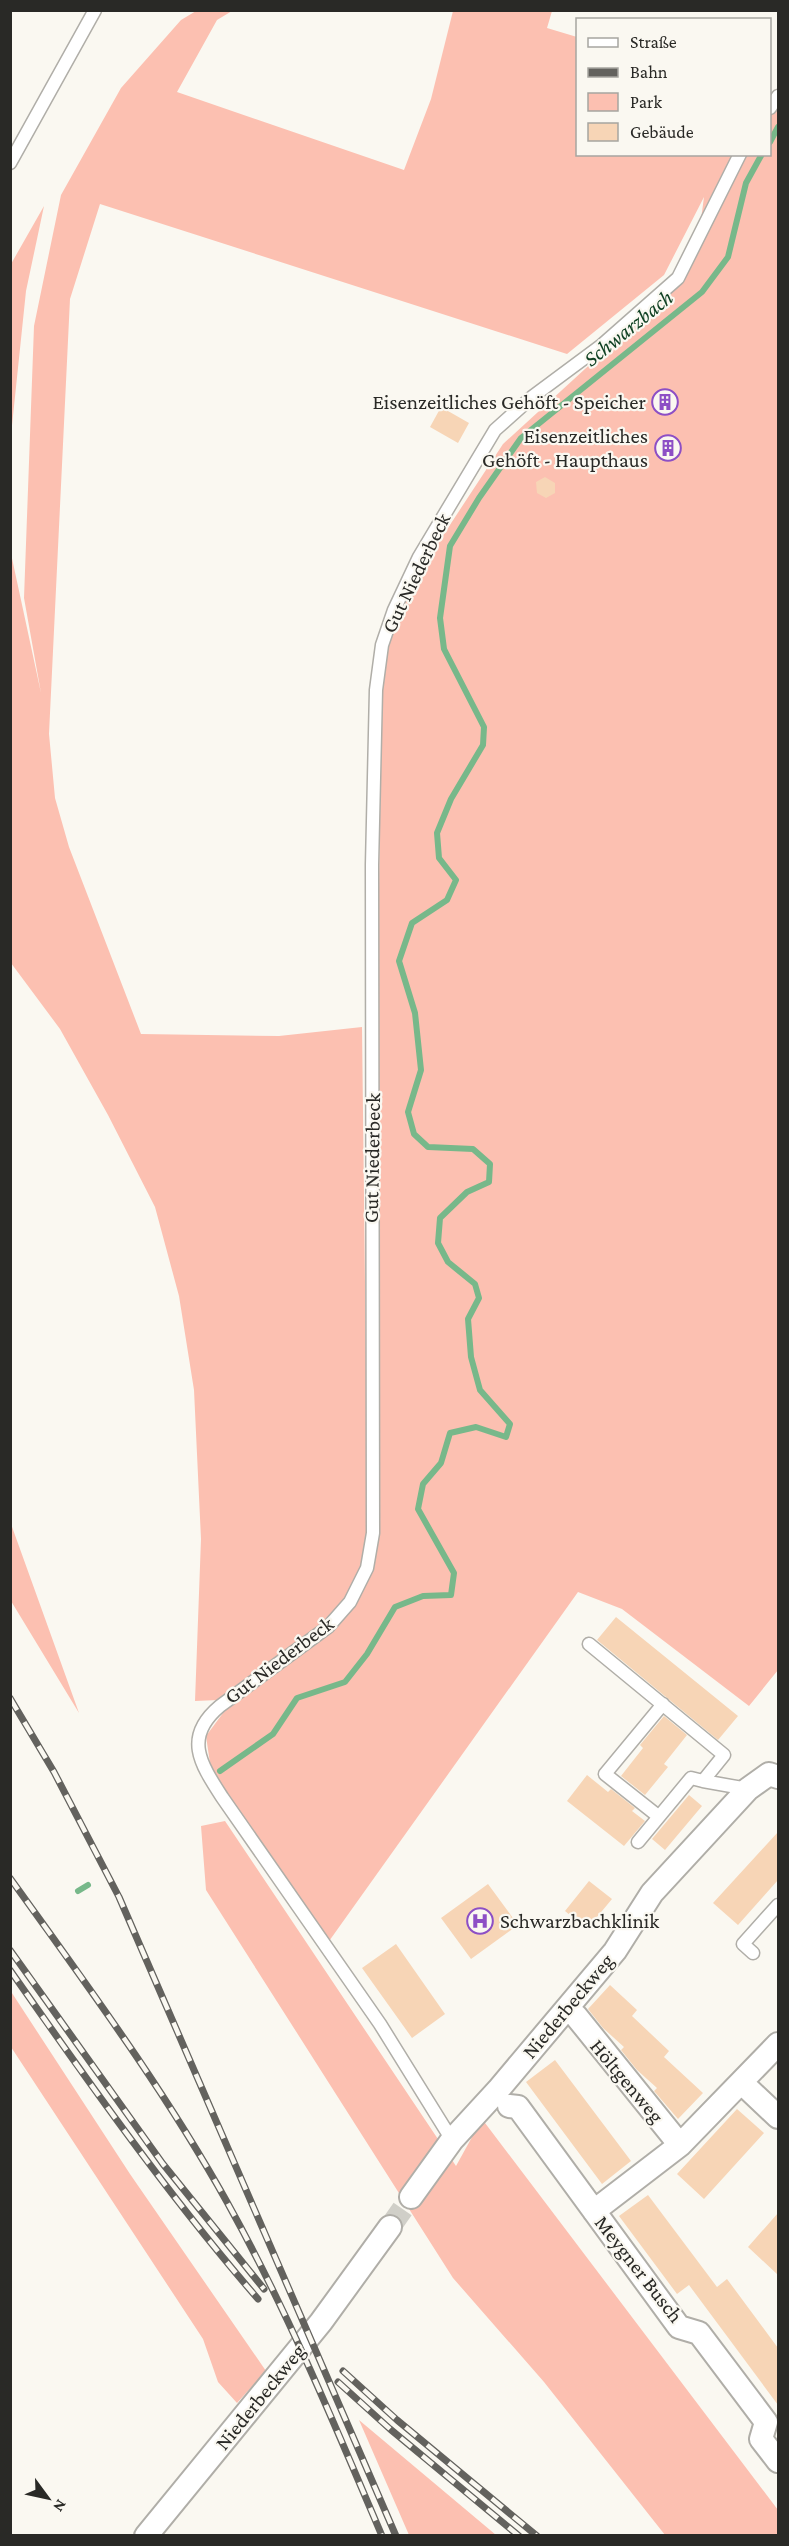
<svg xmlns="http://www.w3.org/2000/svg" width="789" height="2546" viewBox="0 0 789 2546" font-family="'Crimson Pro',serif">
  <style>
    .green { fill: #fcc0b1 }
    .lines { fill: none; stroke-linecap: round; stroke-linejoin: round }
    .stream { stroke: #77b88a; stroke-width: 6 }
    .building { fill: #f7d5b6 }
    .street-tunnel { stroke: #d0cfc8; stroke-width: 22; stroke-dasharray: 22 11; stroke-linecap: butt }
    .lane-casing { stroke: #b0aea8; stroke-width: 15 }
    .street-casing { stroke: #b0aea8; stroke-width: 26 }
    .lane { stroke: #fff; stroke-width: 12 }
    .street { stroke: #fff; stroke-width: 22 }
    .rail-casing { stroke: #63625e; stroke-width: 7 }
    .rail { stroke: #faf8f1; stroke-width: 4.5; stroke-dasharray: 14; stroke-linecap: butt }
    .labels { text-anchor: middle; dominant-baseline: central; stroke-width: 4.5; stroke-linejoin: round; paint-order: stroke }
    .poi-label { font-size: 21px; fill: #292926; stroke: #faf8f1; text-anchor: end }
    .street-label { font-size: 21px; fill: #292926; stroke: #faf8f1 }
    .water-label { font-size: 22px; font-style: italic; fill: #104123; stroke: #faf8f1 }
  </style>
  <rect width="100%" height="100%" fill="#faf8f1"/>
  <!-- green -->
  <path class="green" d="M196 11H232L217 20 177 92 404 170 431 99 453 11H552L547 28 577 37 578 154H770V103L778 96V1670L749 1706 622 1609 578 1592 327 1944 211 1770 206 1736 226 1709 330 1630 370 1569 381 739 382 688 388 646 400 612 421 569 503 444 681 281 696 257 704 197 664 275 567 354 100 204 70 299 49 734 55 798 69 847 141 1034 279 1036 362 1027 368 1538 362 1567 347 1597 324 1623 218 1700 195 1701 201 1539 194 1390 179 1296 155 1207 108 1115 60 1029 11 963 10 549 41 693 24 598 34 326 61 195 121 88 181 20Z
    M44 206 26 291 11 435V264Z
    M11 1524 79 1713 11 1601Z
    M225 1821 456 2166 482 2119 778 2510V2535H665L544 2382 453 2278 206 1890 201 1826Z
    M10 1990 130 2174 266 2371 237 2403 218 2382 203 2339 11 2047Z
    M359 2420 496 2535H409Z"/>
  <g class="lines">
    <!-- stream -->
    <path class="stream" d="M770 142 778 127
      M220 1771 273 1734 297 1698 345 1682 367 1654 395 1607 423 1596 451 1595 454 1573 418 1509 423 1484 441 1463 450 1433 476 1427 506 1437 510 1424 480 1390 471 1357 468 1319 479 1298 475 1284 448 1262 438 1243 440 1218 467 1192 489 1182 490 1164 473 1149 428 1147 414 1134 408 1112 421 1070 415 1013 399 961 412 923 447 900 456 880 439 858 437 833 451 799 483 745 484 727 444 649 440 618 450 546 479 498 521 438 702 292 728 257 746 183 762 154
      M78 1891 88 1885"/>
  </g>
  <!-- building -->
  <path class="building" d="M441 407 469 423 458 443 430 427Z
    M675 435 679 459 661 461 658 438Z
    M545 477 555 483V493L546 498 537 493 536 482Z
    M616 1617 738 1716 718 1740 597 1640Z
    M664 1716 687 1735 664 1764 668 1767 645 1795 621 1776 643 1748 640 1745Z
    M587 1775 608 1792 611 1789 635 1808 632 1811 645 1821 624 1846 567 1801Z
    M689 1795 702 1806 665 1850 652 1839Z
    M778 1832V1880L738 1925 713 1903Z
    M589 1881 612 1899 587 1929 565 1911Z
    M488 1884 518 1925 471 1959 441 1918Z
    M396 1944 445 2014 412 2038 362 1968Z
    M610 1985 637 2010 632 2016 669 2051 664 2057 703 2093 678 2119 654 2091 657 2088 637 2070 621 2050 624 2047 603 2028 588 2009Z
    M555 2060 631 2161 602 2184 526 2082Z
    M737 2109 764 2133 704 2199 677 2174Z
    M648 2195 717 2287 727 2279 778 2348V2405L689 2285 677 2294 619 2216Z
    M778 2213V2275L748 2247Z"/>
  <g class="lines">
    <!-- street-tunnel -->
    <path class="street-tunnel" d="M390 2227 411 2197"/>
    <!-- lane casing -->
    <g class="lane-casing">
      <path id="lane" d="M770 108 778 96
        M10 163 95 10
        M589 1644 724 1755 703 1781 691 1778 638 1842
        M703 1781 748 1789
        M658 1816 605 1774 663 1704
        M753 1953 743 1944 778 1905
        M452 2140 380 2024 222 1797C200 1763 183 1737 220 1706L328 1627 350 1602 367 1568 373 1533 372 865 376 690 382 645 394 610 419 557 495 430 532 397 602 345 678 278 740 154"/>
    </g>
    <!-- street casing -->
    <g class="street-casing">
      <path id="street" d="M576 2016 680 2145
        M742 2083 778 2117
        M509 2106 518 2107 679 2327 699 2333 766 2422 761 2439 778 2461
        M411 2197 452 2140 498 2090 615 1951 652 1893 748 1789 769 1774 778 1777
        M594 2211 680 2145 778 2044
        M146 2536 321 2322 390 2227"/>
    </g>
    <!-- lane -->
    <use href="#lane" class="lane"/>
    <!-- street -->
    <use href="#street" class="street"/>
    <!-- rail casing -->
    <g class="rail-casing">
      <path id="rail" d="M10 1698 54 1772 119 1897 396 2536
        M10 1878C86 1984 164 2089 227 2202 287 2310 334 2423 382 2536
        M10 1950 163 2164 264 2289
        M10 1970C89 2083 168 2195 258 2299
        M343 2371 397 2420 537 2536
        M338 2382 390 2429 519 2536"/>
    </g>
    <!-- rail -->
    <use href="#rail" class="rail"/>
  </g>
  <!-- icons -->
  <defs>
    <g id="building-ring" transform="scale(1.35)"><circle r="9.5" fill="#faf8f1" stroke="#8d4fc5" stroke-width="1.5"/><path d="M-4-6H4V6H1V3H-1V6H-4ZM-2.5-4.3h1.7v1.8h-1.7ZM.8-4.3h1.7v1.8H.8ZM-2.5-1h1.7V.8h-1.7ZM.8-1h1.7V.8H.8Z" fill="#8d4fc5"/></g>
    <g id="hospital-ring" transform="scale(1.35)"><circle r="9.5" fill="#faf8f1" stroke="#8d4fc5" stroke-width="1.5"/><path d="M-5-5h3v3.5h4V-5h3V5h-3V1.5h-4V5h-3Z" fill="#8d4fc5"/></g>
  </defs>
  <g fill-rule="evenodd">
    <use href="#building-ring" x="665" y="402"/>
    <use href="#building-ring" x="668" y="448"/>
    <use href="#hospital-ring" x="480" y="1921"/>
  </g>
  <g class="labels">
    <!-- poi labels -->
    <g class="poi-label">
      <text x="646" y="402">Eisenzeitliches Gehöft - Speicher</text>
      <text x="648" y="436">Eisenzeitliches<tspan x="648" dy="24">Gehöft - Haupthaus</tspan></text>
      <text x="500" y="1921" text-anchor="start">Schwarzbachklinik</text>
    </g>
    <!-- street labels -->
    <g class="street-label">
      <text transform="translate(416 573) rotate(-64)">Gut Niederbeck</text>
      <text transform="translate(372 1158) rotate(-89)">Gut Niederbeck</text>
      <text transform="translate(279 1660) rotate(-37)">Gut Niederbeck</text>
      <text transform="translate(568 2006) rotate(-50)">Niederbeckweg</text>
      <text transform="translate(627 2081) rotate(50)">Höltgenweg</text>
      <text transform="translate(639 2269) rotate(52)">Meygner Busch</text>
      <text transform="translate(260 2397) rotate(-51)">Niederbeckweg</text>
    </g>
    <!-- water labels -->
    <g class="water-label">
      <text transform="translate(628 328) rotate(-39)">Schwarzbach</text>
    </g>
  </g>
  <!-- border -->
  <rect width="789" height="2546" fill="none" stroke="#292926" stroke-width="24"/>
  <!-- legend -->
  <rect x="576" y="18" width="195" height="138" fill="#faf8f1" stroke="#a6a5a0" stroke-width="1.5"/>
  <rect x="588" y="38" width="30" height="9" fill="#ffffff" stroke="#a6a5a0" stroke-width="1.5"/>
  <text x="630" y="48" font-size="18" fill="#292926">Straße</text>
  <rect x="588" y="68" width="30" height="9" fill="#63625e" stroke="#a6a5a0" stroke-width="1.5"/>
  <text x="630" y="78" font-size="18" fill="#292926">Bahn</text>
  <rect x="588" y="93" width="30" height="18" fill="#fcc0b1" stroke="#a6a5a0" stroke-width="1.5"/>
  <text x="630" y="108" font-size="18" fill="#292926">Park</text>
  <rect x="588" y="123" width="30" height="18" fill="#f7d5b6" stroke="#a6a5a0" stroke-width="1.5"/>
  <text x="630" y="138" font-size="18" fill="#292926">Gebäude</text>
  <!-- north arrow -->
  <g transform="translate(48 2498) rotate(123)" stroke="#faf8f1" stroke-width="4.5" paint-order="stroke">
  <path d="M0-4.5L10 22L0 15L-10 22Z" fill="#292926"/>
  <text y="-9" font-size="16" font-weight="bold" text-anchor="middle" fill="#292926">N</text>
  </g>
</svg>
